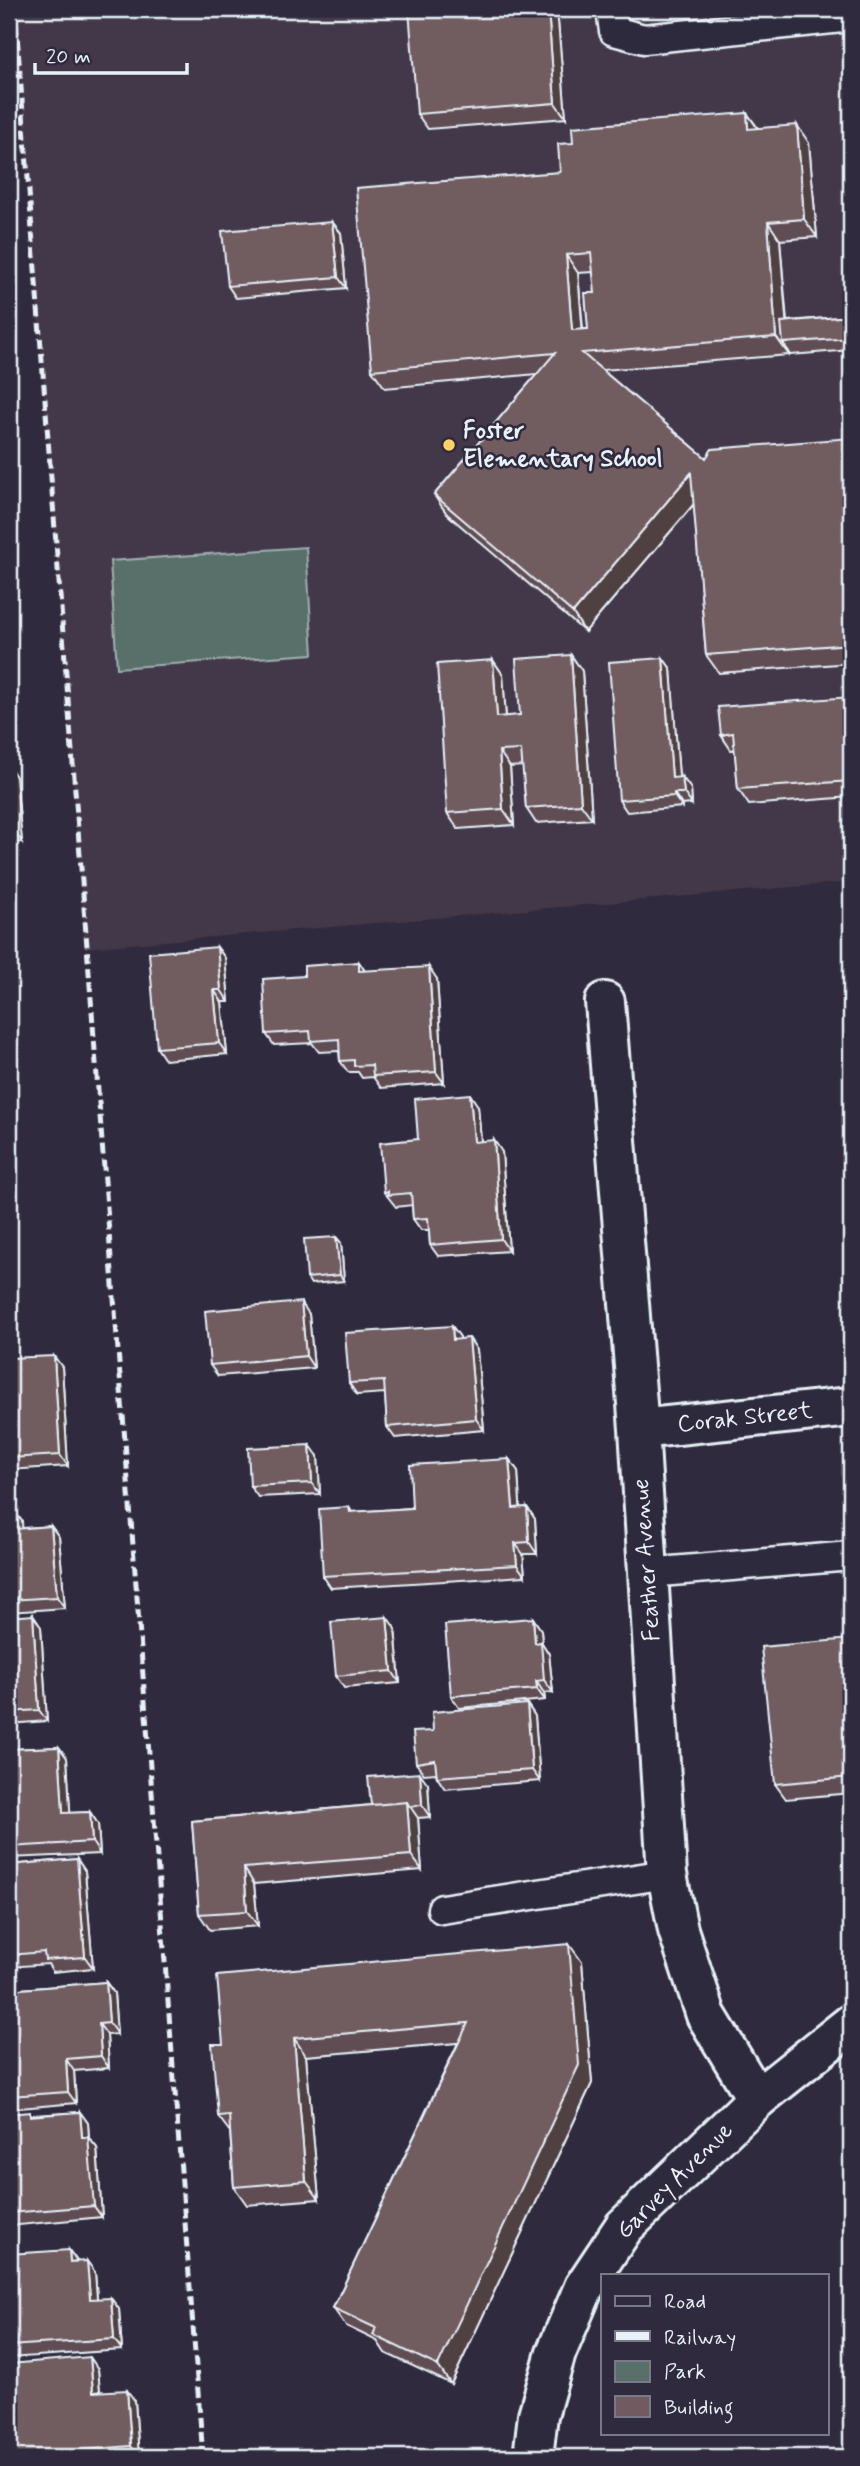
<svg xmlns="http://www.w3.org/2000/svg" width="860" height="2466" viewBox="0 0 860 2466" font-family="Mynerve,sans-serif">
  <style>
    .built { fill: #433948 }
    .green { fill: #596f69; stroke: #a0b0b0; stroke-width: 2 }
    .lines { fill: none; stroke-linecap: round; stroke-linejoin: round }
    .lane-casing { stroke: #e8f1f8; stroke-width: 33 }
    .street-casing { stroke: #e8f1f8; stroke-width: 44 }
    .secondary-casing { stroke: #e8f1f8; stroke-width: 44 }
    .lane { stroke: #2f2a3d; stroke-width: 28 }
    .street { stroke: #2f2a3d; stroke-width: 38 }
    .secondary { stroke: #2f2a3d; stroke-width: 38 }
    .rail { stroke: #e8f1f8; stroke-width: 5; stroke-dasharray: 10 5; stroke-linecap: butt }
    .wall { fill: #614e53; stroke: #e8f1f8; stroke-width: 2; fill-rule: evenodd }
    .shaded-wall { fill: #4f4043; stroke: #e8f1f8; stroke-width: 2 }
    .building { fill: #715b60; stroke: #e8f1f8; stroke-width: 2; fill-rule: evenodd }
    .poi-dot { fill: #ffd166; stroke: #2f2a3d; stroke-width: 2.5 }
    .labels { text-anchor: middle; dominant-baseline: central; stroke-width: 5; stroke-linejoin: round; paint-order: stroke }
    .poi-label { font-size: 24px; font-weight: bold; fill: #e8f1f8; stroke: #2f2a3d; text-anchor: start }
    .street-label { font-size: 24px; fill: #e8f1f8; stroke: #2f2a3d }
  </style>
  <rect width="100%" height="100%" fill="#2f2a3d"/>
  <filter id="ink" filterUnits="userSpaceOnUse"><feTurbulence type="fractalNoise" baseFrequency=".0143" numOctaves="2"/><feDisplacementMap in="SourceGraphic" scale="14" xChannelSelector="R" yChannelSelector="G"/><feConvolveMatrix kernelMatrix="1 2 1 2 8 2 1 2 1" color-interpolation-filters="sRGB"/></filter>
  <g filter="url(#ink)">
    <!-- built -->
    <path class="built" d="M15 9H851V882L85 948Z"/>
    <!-- green -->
    <path class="green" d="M306 547 313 654 117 668 110 561Z"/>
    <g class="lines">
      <!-- lane casing -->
      <g class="lane-casing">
        <path id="lane" d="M611 9 614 31 644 39 851 17
          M648 1573 851 1556
          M442 1909 667 1874"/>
      </g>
      <!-- street casing -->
      <g class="street-casing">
        <path id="street" d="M605 1002 639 1429 667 1874 678 1930 706 2015 757 2099
          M639 1429 851 1407"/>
      </g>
      <!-- secondary casing -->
      <g class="secondary-casing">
        <path id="secondary" d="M533 2457 538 2415 556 2353 584 2287 624 2227 757 2099 851 2024"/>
      </g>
      <!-- lane -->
      <use href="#lane" class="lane"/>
      <!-- street -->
      <use href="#street" class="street"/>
      <!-- secondary -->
      <use href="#secondary" class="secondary"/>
      <!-- rail -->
      <path class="rail" d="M15 9 203 2457"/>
    </g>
    <!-- wall -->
    <path class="wall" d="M557 9 566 118 428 129 417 114Z
      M747 113 758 128 809 143 817 237 780 240 787 321 851 316V350L791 355 789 352V355L602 370 706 458 851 438V663L719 673 706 655 694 504 585 632 447 514 434 495 537 374 385 388 372 370 560 172 573 143ZM593 272 595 293 588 329H583L578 273Z
      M332 222 341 233 346 288 236 298 228 286Z
      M571 655 582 671 592 819 536 823 526 808 523 766 510 767 514 825 458 829 447 813 493 660 503 675 506 717 520 715Z
      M663 658 671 669 679 777H682L691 789 692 804 682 805V807L627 812 619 800Z
      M851 697V797L749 805 738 789 735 750H731L721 735Z
      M9 766 16 777 22 842 10 843 14 888H10L13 922H9Z
      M217 947 225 958 229 1002H222L227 1054 165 1060 157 1048Z
      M359 962 365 971 437 979 444 1083 381 1088 373 1077 362 1078 358 1072H348L340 1061 339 1051 319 1052 312 1043 274 1045 266 1034 304 976Z
      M478 1106 481 1141 502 1152 509 1251 438 1256 430 1245 429 1230H421L413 1219 412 1205 396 1207 384 1192 418 1139Z
      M9 1220 15 1308 9 1309Z
      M336 1237 341 1243 344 1281 311 1284 307 1278Z
      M309 1314 314 1368 218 1376 210 1365Z
      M452 1326 460 1337V1339L469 1338 477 1350 484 1430 395 1438 387 1427 385 1393 357 1395 349 1383Z
      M9 1358 62 1367 68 1466 9 1470Z
      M318 1456 320 1494 258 1497 250 1486Z
      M509 1459 518 1471 520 1508 527 1507 535 1519 537 1554H523L525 1576 331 1588 323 1576 349 1507 352 1512 412 1508Z
      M9 1510 22 1521V1528L51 1526 59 1537 65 1608 9 1612Z
      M9 1617 41 1627 47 1721 9 1724Z
      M533 1618 541 1630 542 1643 549 1654 553 1692 544 1693 545 1700 459 1708 451 1696Z
      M395 1628 400 1683 344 1688 336 1676Z
      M851 1639V1793L786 1799 775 1784Z
      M527 1704 535 1716 540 1781 445 1789 437 1777 436 1773 424 1774 416 1763 433 1731Z
      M59 1747 67 1758 70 1813 90 1812 98 1824 100 1854 9 1858V1749Z
      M428 1784 430 1817 418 1818 422 1870 254 1884 258 1926 210 1930 199 1914 192 1821 371 1805Z
      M77 1859 85 1871 93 1968 53 1972 48 1964 9 1967V1865Z
      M582 1962 592 2083 451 2384 385 2353 377 2341 346 2326 333 2308 458 2043 306 2056 319 2199 247 2205 234 2187 230 2132 218 2116 223 2044Z
      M106 1982 114 1993 117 2034 107 2035 109 2068 74 2071 76 2103 9 2109V1990Z
      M80 2112 88 2123 89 2138 97 2148 102 2217 9 2226V2114L33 2115Z
      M9 2254 77 2261 95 2272 97 2299 119 2309 122 2350 9 2358Z
      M98 2369 100 2391 135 2401 139 2457H9Z"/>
    <!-- shaded-wall -->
    <path class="shaded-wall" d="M548 9H557L566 118 555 103Z
      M747 113 760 132 748 129Z
      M797 125 809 143 817 237 804 219Z
      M332 222 341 233 346 288 338 277Z
      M768 222 780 240 788 343H783L789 352V355L776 337Z
      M566 255 578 273 584 348 572 330Z
      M691 473 704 492 585 632 573 613Z
      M571 655 582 671 592 819 581 804Z
      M663 658 671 669 680 790 672 778Z
      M493 660 503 675 507 733 497 717Z
      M499 751 510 767 514 825 503 809Z
      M9 766 16 777 22 842 14 831Z
      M682 777 691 789 692 804 684 793Z
      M674 793 682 805V807L674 796Z
      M9 841 10 843 14 888 9 880Z
      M9 886 10 888 13 922 9 916Z
      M217 947 225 958 229 1002 221 990Z
      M359 962 367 974 359 971Z
      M429 967 437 979 444 1083 436 1072Z
      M214 990 222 1002 227 1054 219 1043Z
      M470 1094 478 1106 482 1153 474 1142Z
      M494 1140 502 1152 509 1251 501 1239Z
      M9 1220 15 1308 9 1299Z
      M336 1237 341 1243 344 1281 340 1275Z
      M301 1302 309 1314 314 1368 306 1356Z
      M452 1326 460 1337 461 1352 453 1340Z
      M469 1338 477 1350 484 1430 476 1419Z
      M54 1356 62 1367 68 1466 60 1455Z
      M310 1445 318 1456 320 1494 312 1483Z
      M509 1459 518 1471 521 1519 513 1508Z
      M527 1507 535 1519 537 1554 529 1542Z
      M13 1510 22 1521 23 1541 15 1529Z
      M51 1526 59 1537 65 1608 57 1597Z
      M515 1543 523 1554 525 1576 517 1565Z
      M33 1615 41 1627 47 1721 39 1710Z
      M387 1617 395 1628 400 1683 392 1671Z
      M533 1618 541 1630 542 1643 549 1654 553 1692 544 1680 535 1643Z
      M536 1681 544 1693 545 1700 537 1689Z
      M527 1704 535 1716 540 1781 532 1770Z
      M59 1747 67 1758 71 1825 63 1813Z
      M420 1773 428 1784 430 1817 422 1805Z
      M407 1802 418 1818 422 1870 411 1855Z
      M90 1812 98 1824 100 1854 92 1842Z
      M77 1859 85 1871 93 1968 85 1957Z
      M244 1868 254 1884 258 1926 247 1911Z
      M569 1944 582 1962 592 2083 451 2384 438 2366Z
      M106 1982 114 1993 117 2034 109 2023Z
      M99 2024 107 2035 109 2068 101 2056Z
      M294 2038 306 2056 319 2199 306 2181Z
      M66 2059 74 2071 76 2103 68 2092Z
      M80 2112 88 2123 89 2138 97 2148 102 2217 94 2206 82 2137Z
      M69 2250 77 2261 70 2262Z
      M87 2261 95 2272 98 2311 90 2299Z
      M111 2298 119 2309 122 2350 114 2339Z
      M90 2357 98 2369 101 2403 93 2392Z
      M127 2390 135 2401 139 2457 131 2446Z"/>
    <!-- building -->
    <path class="building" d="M409 9H548L555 103 417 114Z
      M747 113 748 129 797 125 804 219 768 222 776 337 582 353 706 458 712 449 851 438V644L706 655 691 473 573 613 434 495 555 353 372 370 356 188 560 172 558 144 573 143 572 127ZM591 253 595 293H585L588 329 572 330 566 255Z
      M332 222 338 277 228 286 222 231Z
      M851 316V338L783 343 781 322Z
      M571 655 581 804 526 808 521 750 499 751 503 809 447 813 437 664 493 660 497 717 520 715 516 659Z
      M663 658 672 778 682 777 684 793H674V796L619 800 609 662Z
      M851 697V781L738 789 733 733 721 735 718 707Z
      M9 773 14 831H9Z
      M217 947 221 990H214L219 1043 157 1048 149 953Z
      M359 962V971L429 967 436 1072 373 1076 372 1065 354 1066V1060L340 1061 339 1039 311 1041 310 1031 266 1034 263 979 304 976V966Z
      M470 1094 474 1142 494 1140 501 1239 430 1245 428 1218 413 1219 411 1193 388 1195V1191L384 1192 380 1143 418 1139 415 1099Z
      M336 1237 340 1275 307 1278 304 1239Z
      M301 1302 306 1356 210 1365 205 1311Z
      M452 1326 453 1340 469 1338 476 1419 387 1427 384 1381 349 1383 345 1333Z
      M54 1356 60 1455 9 1458V1358Z
      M310 1445 312 1483 250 1486 248 1448Z
      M509 1459 513 1508 527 1507 529 1542 515 1543 517 1565 323 1576 319 1509 349 1507 350 1512 412 1508 410 1465Z
      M9 1510H13L15 1529 51 1526 57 1597 9 1600Z
      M33 1615 39 1710 9 1712V1617Z
      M387 1617 392 1671 336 1676 331 1622Z
      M533 1618 535 1643 541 1642 544 1680 536 1681 537 1689 451 1696 445 1625Z
      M851 1639V1777L775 1784 761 1647Z
      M527 1704 532 1770 437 1777 435 1760 416 1763 413 1732 433 1731 432 1712Z
      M59 1747 63 1813 90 1812 92 1842 9 1847V1749Z
      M420 1773 422 1805 410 1807 407 1802 371 1805 368 1777Z
      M407 1802 411 1855 244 1868 247 1911 199 1914 192 1821Z
      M77 1859 85 1957 45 1960 44 1952 9 1955V1865Z
      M569 1944 579 2065 438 2366 373 2335 376 2328 333 2308 468 2023 294 2038 306 2181 234 2187 229 2115 218 2116 212 2044H223L217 1976Z
      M106 1982 109 2023 99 2024 101 2056 66 2059 68 2092 9 2096V1990Z
      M30 2112V2116L80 2112 82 2137H88L94 2206 9 2213V2114Z
      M69 2250 70 2262 87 2261 90 2299 111 2298 114 2339 9 2346V2254Z
      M90 2357 93 2392 127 2390 131 2446 13 2456V2457H9V2364Z"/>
  </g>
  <!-- markers -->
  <circle class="poi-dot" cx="449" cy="445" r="7"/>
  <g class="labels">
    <!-- poi labels -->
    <g class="poi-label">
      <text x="463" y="431">Foster<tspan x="463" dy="28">Elementary School</tspan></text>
    </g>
    <!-- street labels -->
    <g class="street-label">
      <text transform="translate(745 1418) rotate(-6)">Corak Street</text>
      <text transform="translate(647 1560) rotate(-94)">Feather Avenue</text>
      <text transform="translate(675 2181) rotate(-45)">Garvey Avenue</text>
    </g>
  </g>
  <!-- margin -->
  <rect width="860" height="2466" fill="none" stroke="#2f2a3d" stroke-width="35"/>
  <rect x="18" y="18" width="825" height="2431" fill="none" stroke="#e8f1f8" stroke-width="2.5" filter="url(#ink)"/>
  <!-- legend -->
  <rect x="601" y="2274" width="228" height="161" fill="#2f2a3d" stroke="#797a88" stroke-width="2"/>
  <rect x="615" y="2296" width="35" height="10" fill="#2f2a3d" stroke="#797a88" stroke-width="2"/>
  <text x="664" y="2308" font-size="21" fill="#e8f1f8">Road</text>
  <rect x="615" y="2331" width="35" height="10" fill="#e8f1f8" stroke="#797a88" stroke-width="2"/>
  <text x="664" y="2344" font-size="21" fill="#e8f1f8">Railway</text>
  <rect x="615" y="2361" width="35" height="21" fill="#596f69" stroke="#797a88" stroke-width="2"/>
  <text x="664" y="2378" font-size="21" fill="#e8f1f8">Park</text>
  <rect x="615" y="2396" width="35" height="21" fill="#715b60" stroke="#797a88" stroke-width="2"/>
  <text x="664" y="2414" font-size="21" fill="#e8f1f8">Building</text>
  <!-- scale -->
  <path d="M35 63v10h152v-10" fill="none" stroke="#e8f1f8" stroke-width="3.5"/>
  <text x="46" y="63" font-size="21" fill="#e8f1f8" stroke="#2f2a3d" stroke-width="5" paint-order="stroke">20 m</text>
</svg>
